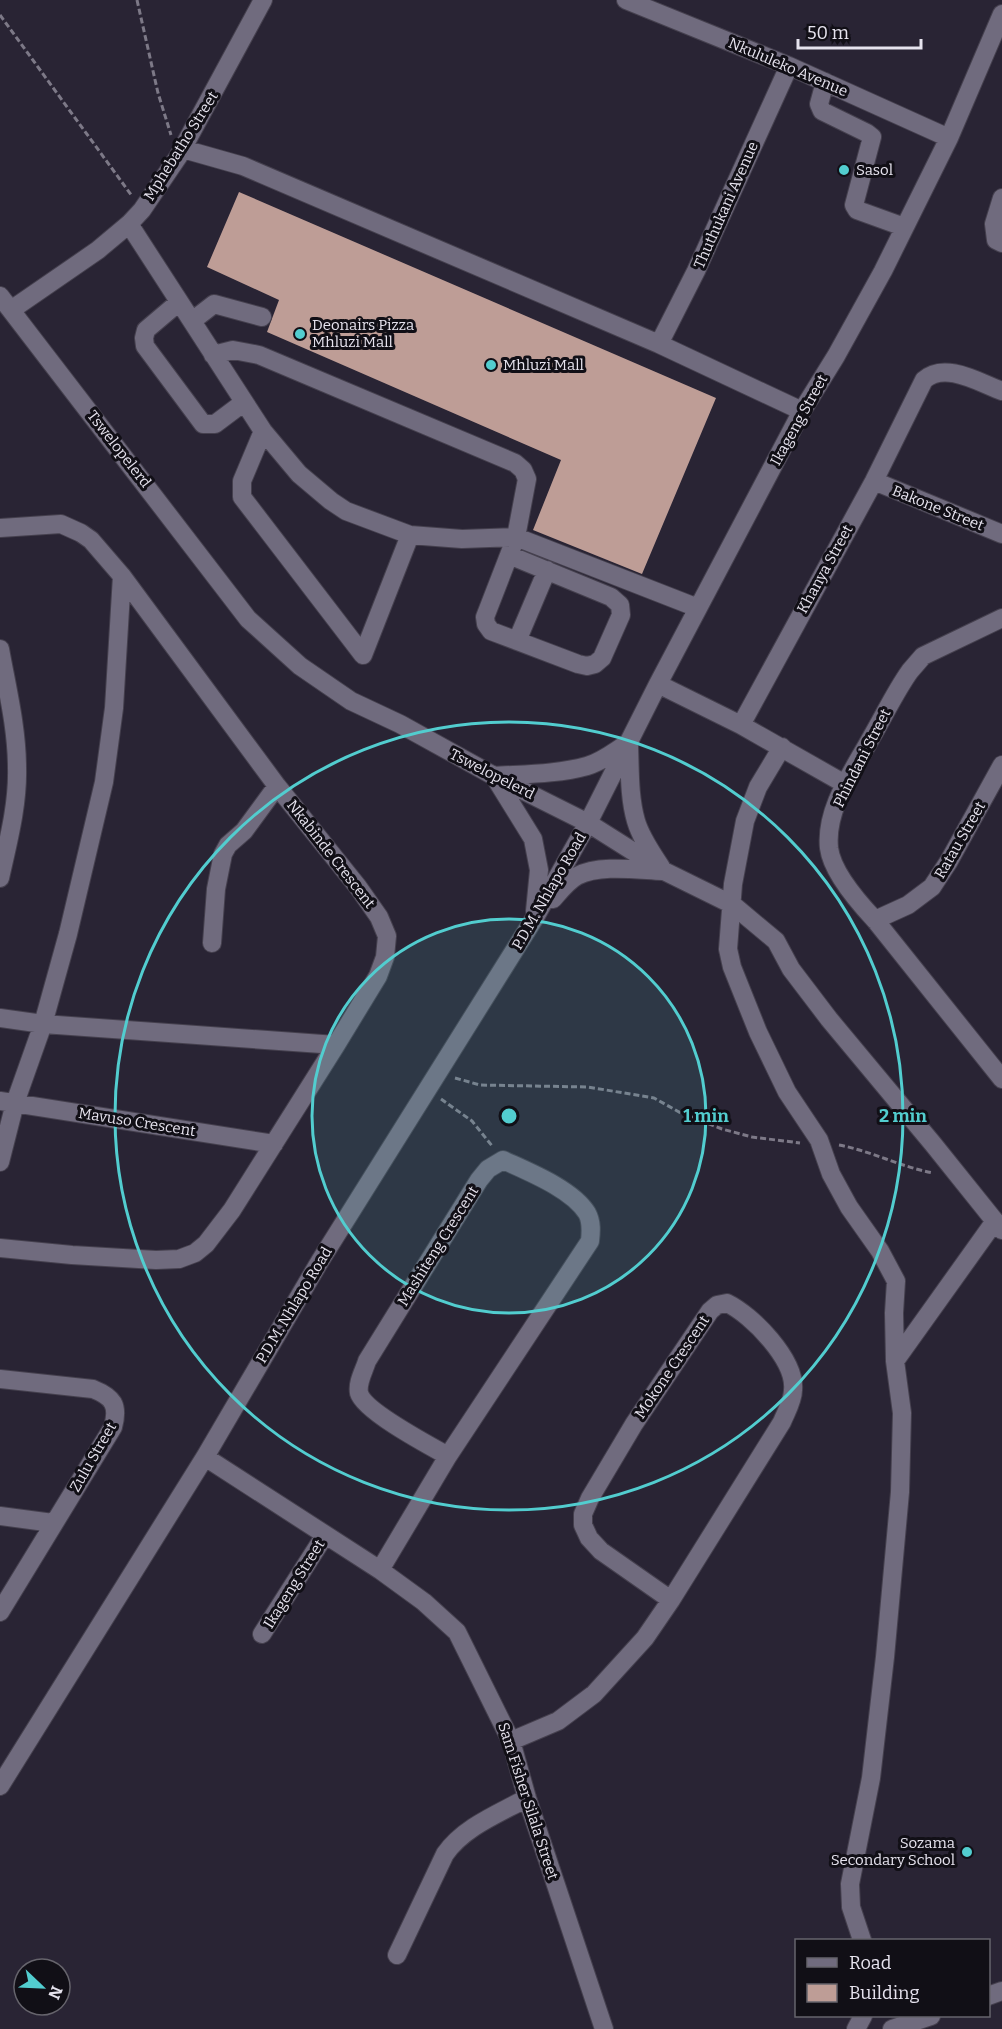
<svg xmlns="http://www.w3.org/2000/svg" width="1002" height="2029" viewBox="0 0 1002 2029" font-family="Bitter,serif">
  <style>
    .building { fill: #be9d96 }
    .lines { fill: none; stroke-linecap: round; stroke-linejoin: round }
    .minor-casing { stroke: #45404e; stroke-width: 20 }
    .path { stroke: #7d7987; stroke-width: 3; stroke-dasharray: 6 3; stroke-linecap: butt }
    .minor { stroke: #706b7e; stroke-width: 18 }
    .ring { fill: none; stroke: #52cdcf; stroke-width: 3 }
    .poi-dot { fill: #52cdcf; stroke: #110f16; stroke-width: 2 }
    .labels { text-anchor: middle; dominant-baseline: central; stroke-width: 6; stroke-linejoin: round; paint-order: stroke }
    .street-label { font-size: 15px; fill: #e6e3ee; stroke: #110f16 }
    .poi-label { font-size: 15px; fill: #e6e3ee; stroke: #110f16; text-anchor: start }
    .centre { fill: #52cdcf; stroke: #110f16; stroke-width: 3 }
    .ring-label { font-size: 18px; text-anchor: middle; font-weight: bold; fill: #52cdcf; stroke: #110f16; stroke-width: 6; stroke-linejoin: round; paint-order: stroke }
  </style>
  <rect width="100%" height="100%" fill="#292434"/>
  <!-- building -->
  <path class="building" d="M239 192 716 398 642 574 533 530 561 460 267 332 279 300 207 267Z"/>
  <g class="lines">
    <!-- minor casing -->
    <g class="minor-casing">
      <path id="minor" d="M626 0 789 66 949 138
        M825 82 819 104 822 111 867 133 872 137 854 205 857 210 904 227
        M183 149 243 166 659 344 802 411
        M1002 198 994 224 996 240 1002 243
        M129 224 263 431 299 474 331 501 346 511 410 535 462 539 516 537 698 608
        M0 296 248 619 300 666 351 701 400 724 494 776 588 823 664 871 733 905 776 941 791 969 829 1019 933 1144 1002 1230
        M179 302 146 330 144 338 145 346 203 424H215L243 403
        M11 310 98 250 129 224 142 210 178 157 263 0
        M192 321 214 304 262 317
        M659 344 696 271 789 66
        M213 355 233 350 259 355 515 463 523 470 527 479 516 537 485 617 486 624 491 631 578 664 587 666 595 664 602 658 621 615 620 605 611 597 509 555
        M263 431 242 481V497L363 655 410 535
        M874 481 1002 534
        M0 528 61 524 81 533 91 540 122 576 277 786 358 887 379 917 387 936 385 957 378 976 336 1045 232 1210 206 1244 195 1253 179 1259 156 1260 72 1255 0 1248
        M1002 618 923 656 910 671C895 692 884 716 871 738 853 771 825 809 829 848 832 872 859 903 875 920L1002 1079
        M517 641 547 570
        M0 649C7 688 17 728 17 768 18 805 8 842 0 878
        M658 684 741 725
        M629 746C630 770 629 797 636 821 641 838 652 853 661 867
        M782 747 758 787 745 821 733 884 728 949 732 967 758 1032 787 1092 819 1140 831 1174 849 1207 880 1251 896 1281 894 1313 895 1361 902 1413 900 1492 885 1657 871 1778 850 1884 851 1907 862 1940
        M845 784 741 725 874 481 924 380C945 361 980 383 1002 391
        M553 899C560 891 568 881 577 876 599 864 638 870 662 871
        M535 911 539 870 533 839 494 776C525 774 558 774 587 766 602 762 615 751 628 743
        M875 920 908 905 932 887 949 861 1002 765
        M212 943 216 889 223 854 228 845 244 831 277 786
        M0 1018 43 1024 336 1045
        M0 1101 274 1144
        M0 1162 15 1103 43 1024 68 934 104 782 114 708 122 576
        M895 1361 995 1221
        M0 1379 93 1389C113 1397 119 1405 113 1427L0 1612
        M205 1457 380 1570 424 1602 457 1632 511 1741 527 1798 604 2029
        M0 1516 53 1523
        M380 1570 448 1456 590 1241C591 1232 592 1222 587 1213 572 1189 529 1172 503 1160L488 1169 479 1180 367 1361C364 1371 357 1382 359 1393 364 1411 430 1446 448 1456
        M262 1634 325 1535
        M511 1741 558 1721 594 1694 645 1638 671 1600 782 1422C786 1412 793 1401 793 1390 796 1360 752 1315 727 1303L717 1305 710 1311 634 1424 590 1498 583 1514V1525L589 1538 601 1551 671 1600
        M0 1786 205 1457 320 1261 534 919 588 823 658 684 802 411 836 356 883 271 949 138 1002 14
        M397 1955 445 1854C464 1827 498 1814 527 1798
        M988 1996 1002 1991
        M856 2029 863 2016
        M892 2029 931 2016"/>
    </g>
    <!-- path -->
    <path class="path" d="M137 0 158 93 171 135
      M0 15 132 196
      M455 1078 480 1085 588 1087 654 1098 679 1112 722 1129 752 1137 800 1143
      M441 1099 472 1121 493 1147
      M839 1145C871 1151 901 1167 933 1173"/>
    <!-- minor -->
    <use href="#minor" class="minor"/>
  </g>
  <!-- distance rings -->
  <circle cx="509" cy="1116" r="197" fill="#52cdcf" fill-opacity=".12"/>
  <g class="ring">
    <circle cx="509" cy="1116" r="197"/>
    <circle cx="509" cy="1116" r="394"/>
  </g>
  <!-- markers -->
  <g class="poi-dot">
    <circle cx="844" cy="170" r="6"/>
    <circle cx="300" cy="334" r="6"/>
    <circle cx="491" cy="365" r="6"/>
    <circle cx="967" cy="1852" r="6"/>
  </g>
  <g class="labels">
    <!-- street labels -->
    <g class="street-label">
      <text transform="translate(788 67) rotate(23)">Nkululeko Avenue</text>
      <text transform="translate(181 146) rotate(-58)">Mphebatho Street</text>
      <text transform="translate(726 205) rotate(-66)">Thuthukani Avenue</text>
      <text transform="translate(799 420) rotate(-61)">Ikageng Street</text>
      <text transform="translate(119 449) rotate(52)">Tswelopelerd</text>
      <text transform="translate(938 508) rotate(22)">Bakone Street</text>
      <text transform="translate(825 569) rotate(-61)">Khanya Street</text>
      <text transform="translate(862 758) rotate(-63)">Phindani Street</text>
      <text transform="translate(492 774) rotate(27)">Tswelopelerd</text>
      <text transform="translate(960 840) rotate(-60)">Ratau Street</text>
      <text transform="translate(331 854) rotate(52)">Nkabinde Crescent</text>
      <text transform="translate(549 891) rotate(-60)">P.D.M. Nhlapo Road</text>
      <text transform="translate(137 1122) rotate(9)">Mavuso Crescent</text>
      <text transform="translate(438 1246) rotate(-58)">Mashiteng Crescent</text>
      <text transform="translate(294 1305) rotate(-59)">P.D.M. Nhlapo Road</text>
      <text transform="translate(672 1367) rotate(-56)">Mokone Crescent</text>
      <text transform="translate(93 1457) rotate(-60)">Zulu Street</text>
      <text transform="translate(294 1584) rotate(-58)">Ikageng Street</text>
      <text transform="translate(528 1801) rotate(72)">Sam Fisher Silala Street</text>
    </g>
    <!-- poi labels -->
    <g class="poi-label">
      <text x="856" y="170">Sasol</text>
      <text x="312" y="325">Deonairs Pizza<tspan x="312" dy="17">Mhluzi Mall</tspan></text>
      <text x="503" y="365">Mhluzi Mall</text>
      <text x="955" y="1843" text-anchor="end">Sozama<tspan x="955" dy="17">Secondary School</tspan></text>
    </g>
  </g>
  <circle cx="509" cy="1116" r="9" class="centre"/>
  <g class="ring-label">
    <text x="706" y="1122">1 min</text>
    <text x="903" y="1122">2 min</text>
  </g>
  <!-- legend -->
  <rect x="795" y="1939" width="195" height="78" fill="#110f16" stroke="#66646c" stroke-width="1.5"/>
  <rect x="807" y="1958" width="30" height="9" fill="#706b7e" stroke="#66646c" stroke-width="1.5"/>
  <text x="849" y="1969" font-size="18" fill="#e6e3ee">Road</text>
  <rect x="807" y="1984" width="30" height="18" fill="#be9d96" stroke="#66646c" stroke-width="1.5"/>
  <text x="849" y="1999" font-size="18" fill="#e6e3ee">Building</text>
  <!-- north arrow -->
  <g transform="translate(42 1987) rotate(113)"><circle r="28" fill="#110f16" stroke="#66646c" stroke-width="1.5"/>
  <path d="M0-4.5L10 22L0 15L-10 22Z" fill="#52cdcf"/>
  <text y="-9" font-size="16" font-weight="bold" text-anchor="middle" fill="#e6e3ee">N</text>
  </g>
  <!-- scale -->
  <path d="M798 39v9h123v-9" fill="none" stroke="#e6e3ee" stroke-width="3"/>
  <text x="807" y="39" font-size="18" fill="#e6e3ee" stroke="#110f16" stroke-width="4.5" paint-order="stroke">50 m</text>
</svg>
